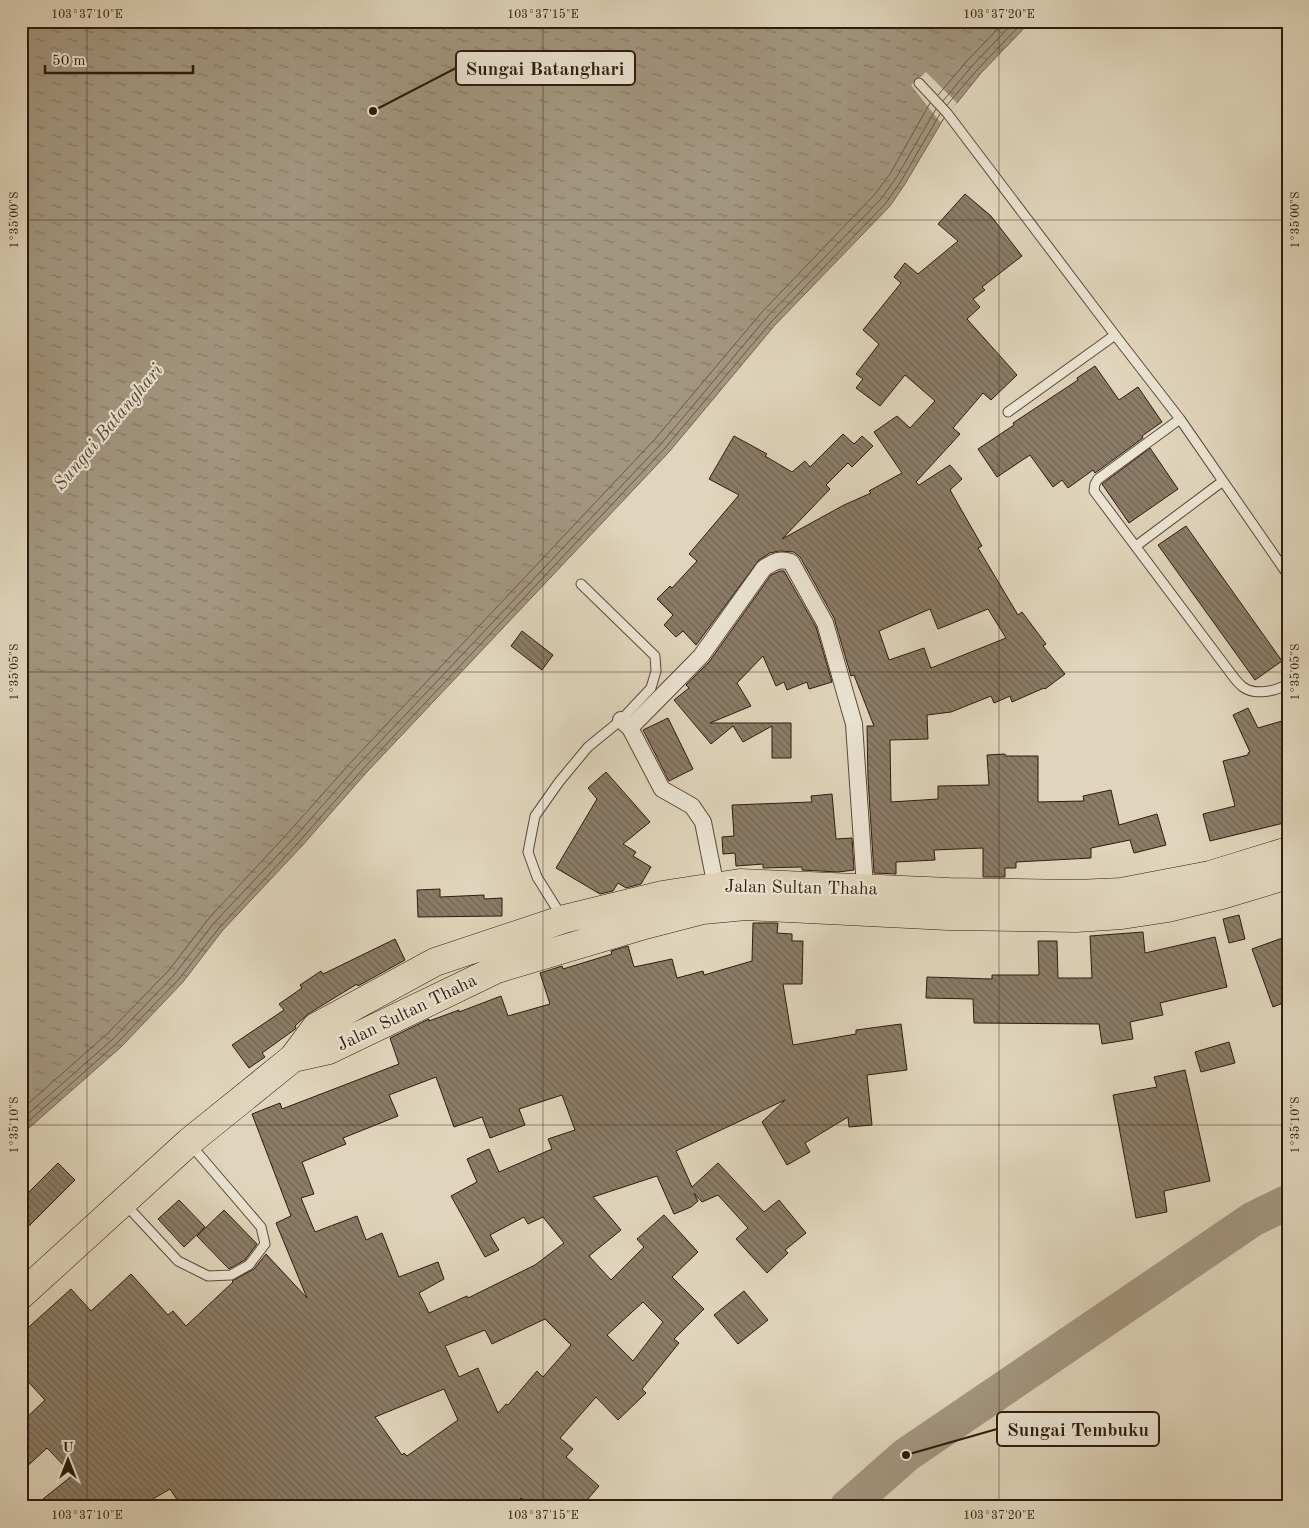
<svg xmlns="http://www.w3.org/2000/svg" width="1309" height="1528" viewBox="0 0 1309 1528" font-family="'Old Standard TT',serif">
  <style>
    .water { fill: url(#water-ripples); stroke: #746552 }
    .pier { fill: #e0d5bc }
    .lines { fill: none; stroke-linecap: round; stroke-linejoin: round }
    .shore { stroke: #685846; stroke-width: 1 }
    .river { stroke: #a39680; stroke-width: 35 }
    .building { fill: url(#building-back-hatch); stroke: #2e1b0d; fill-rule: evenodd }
    .lane-casing { stroke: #5a4a39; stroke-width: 11 }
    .street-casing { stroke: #5a4a39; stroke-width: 18 }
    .highway-casing { stroke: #2e1b0d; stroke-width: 29 }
    .lane { stroke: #ebe4d3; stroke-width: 9 }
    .street { stroke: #ebe4d3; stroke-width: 16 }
    .highway { stroke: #e0d5bc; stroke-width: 28 }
    .ticks { fill: none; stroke: #2e1b0d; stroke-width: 1; stroke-opacity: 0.45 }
    .labels { text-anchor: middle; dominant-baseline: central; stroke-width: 4.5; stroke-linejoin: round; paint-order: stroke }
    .street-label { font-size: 18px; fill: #2e1b0d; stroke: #ebe4d3 }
    .water-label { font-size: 19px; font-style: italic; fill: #574635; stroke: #ebe4d3 }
    .leader { fill: none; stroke: #2e1b0d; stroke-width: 2 }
    .callout-dot { fill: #2e1b0d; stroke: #ebe4d3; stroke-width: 2 }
    .callout { fill: #ebe4d3; stroke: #2e1b0d; stroke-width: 2 }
    .callout-label { font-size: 19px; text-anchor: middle; font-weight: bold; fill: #2e1b0d }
    .neatline { fill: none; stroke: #2e1b0d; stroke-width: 2 }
    .ticks-label { font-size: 12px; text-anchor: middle; fill: #2e1b0d }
  </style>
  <defs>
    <pattern id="water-ripples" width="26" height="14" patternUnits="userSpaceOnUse" patternTransform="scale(1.25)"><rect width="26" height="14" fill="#a39680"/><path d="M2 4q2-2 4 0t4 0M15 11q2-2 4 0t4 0" fill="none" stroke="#857a67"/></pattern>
    <pattern id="building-back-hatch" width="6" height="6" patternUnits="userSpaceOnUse" patternTransform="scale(1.25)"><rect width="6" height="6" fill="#8b7c68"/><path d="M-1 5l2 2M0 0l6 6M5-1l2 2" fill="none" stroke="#726554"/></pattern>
  </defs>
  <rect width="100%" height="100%" fill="#e0d5bc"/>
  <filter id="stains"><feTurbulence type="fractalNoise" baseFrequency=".004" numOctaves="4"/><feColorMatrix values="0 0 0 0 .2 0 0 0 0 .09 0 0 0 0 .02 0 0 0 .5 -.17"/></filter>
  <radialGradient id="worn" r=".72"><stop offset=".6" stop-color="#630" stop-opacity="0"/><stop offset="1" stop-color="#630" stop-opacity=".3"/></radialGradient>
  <!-- water -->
  <path class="water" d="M21 21H1031L981 73 957 103 947 113 905 184 890 206 775 325 669 452 366 773 301 847 222 931 183 982 121 1047 21 1135Z"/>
  <!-- pier -->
  <path class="pier" d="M926 72 957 103 940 122 911 85Z"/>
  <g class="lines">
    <!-- shore -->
    <path class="shore" d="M938 95 967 61 1005 21
      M943 101 972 66 1015 21
      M947 105 977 70 1024 21
      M21 1110 108 1033 169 970 209 918 287 834 353 760 655 439 762 312 875 194 890 174 930 103
      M21 1120 113 1039 174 975 214 923 293 839 358 765 661 444 767 317 881 199 896 178 936 109
      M21 1128 117 1043 179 979 219 928 297 844 363 769 665 448 772 321 886 203 901 181 940 114"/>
    <!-- river -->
    <path class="river" d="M847 1507 906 1455 1253 1219 1288 1202"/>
  </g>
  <!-- building -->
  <path class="building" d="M965 194 991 216 1022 256 982 287 985 290 973 299 980 307 967 319 1017 375 991 400 983 393 953 428 960 434 916 482 919 485 950 465 962 479 950 490 982 546 978 548 1018 615 1022 612 1046 644 1043 646 1065 674 1045 689 1044 688 1012 702 1010 696 994 703 991 696 951 712 927 715 928 739 890 740 891 802 938 799V786L989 785 987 755 1005 754 1006 756H1038V802L1084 801 1083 796 1111 790 1119 825 1157 814 1166 845 1134 853 1130 840 1091 848V858L1016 862V868H1005V877H983V848L934 850 935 860 896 862V874L874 873 868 779 867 726H874L854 675 851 676 834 618 800 557 794 552 779 551 770 553 759 560 696 645 683 631 676 637 664 625 673 615 657 599 670 586 672 588 697 561 689 554 739 495 709 479 734 436 767 454 765 456 792 472 805 461 810 467 843 434 854 444 862 436 873 446 852 467 848 463 826 485 830 489 782 539 844 505 871 493 869 491 902 473 874 432 897 416 910 428 935 401 905 375 880 406 856 388 863 379 856 374 879 344 863 330 901 283 894 277 905 263 918 274 958 241 938 224ZM930 609 938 629 988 609 1006 638 931 668 924 648 889 660 879 631Z
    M1095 366 1119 400 1138 387 1162 422 1142 436 1143 438 1095 473 1093 470 1068 488 1062 480 1053 487 1030 455 997 477 978 449 1014 425 1013 423 1078 380 1077 378Z
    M1150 448 1178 489 1129 523 1102 484Z
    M1186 526 1282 661 1255 680 1158 545Z
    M780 571H784L816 627 832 682 809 689 807 682 787 690 784 682 776 686 763 656 737 683 751 706 710 723H791V758H772V726L743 742 733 726 711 744 674 700 689 688 686 685 709 662 771 575Z
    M522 631 553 655 542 670 511 646Z
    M1248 708 1258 728 1282 721 1288 739V822L1210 841 1203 814 1235 806 1223 761 1248 755V753L1250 752 1233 715Z
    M668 718 693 769 669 781 643 730Z
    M606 772 650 822 623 844 636 852 633 856 651 867 641 884 626 888 618 883 613 891 600 894 556 868 597 799 588 788Z
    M832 794 836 839 852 838 854 870 838 872 802 870V867L763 868V864L736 866 735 853 723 854 722 837 734 836 732 805 812 802 811 796Z
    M440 889V897L484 895V899L502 898V916L418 917 417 890Z
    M1239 915 1245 939 1229 943 1223 919Z
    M753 923H778L777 933 792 934V941H803L802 984H783L793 1045 856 1034V1030L901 1024 907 1070 867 1075 872 1125 849 1127 848 1117 805 1143 810 1152 787 1165 762 1122 785 1100 676 1151 692 1187 718 1163 764 1212 779 1200 806 1233 785 1250 788 1253 767 1273 736 1239 748 1228 718 1195 702 1202 694 1193 698 1201 691 1207 674 1214 657 1176 593 1197 621 1230 589 1256 611 1280 644 1247 637 1239 664 1215 698 1252 672 1277 704 1309 674 1339 679 1343 642 1389 646 1393 618 1420 596 1397 560 1438 573 1449 566 1457 599 1486 581 1507H531L521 1498 513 1507H182L170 1489 139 1507H33L73 1475 47 1448 21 1472V1423L45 1400 21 1374V1334L71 1289 91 1311 131 1274 168 1315 173 1311 186 1326 233 1282 232 1281 254 1269 266 1254 307 1298 276 1223 291 1216 252 1114 280 1103 282 1109 399 1064 390 1038 429 1019V1021L459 1010V1012L501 996 508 1016 550 1004 540 973 562 966 563 969 612 954 611 951 628 946 634 967 672 959 677 978 703 971 704 975 752 961ZM436 1077 454 1127 482 1117 490 1138 525 1125 519 1109 562 1095 575 1130 548 1139 552 1149 499 1172 489 1149 467 1159 477 1182 451 1196 485 1257 499 1250 490 1235 524 1217 528 1224 543 1217 564 1243 535 1265 468 1298 467 1296 429 1313 419 1293 444 1279 438 1262 399 1277 382 1233 366 1240 357 1216 315 1232 301 1198 314 1194 302 1162 346 1144 343 1138 398 1116 389 1095ZM643 1302 663 1322 633 1361 607 1335ZM545 1319 571 1345 543 1377 537 1371 508 1405 506 1404 498 1413 478 1368 459 1377 445 1346 485 1330 492 1344ZM444 1389 458 1420 407 1456 404 1453 402 1455 375 1417Z
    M1143 932 1145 953 1215 937 1227 987 1160 1003 1163 1015 1130 1022 1133 1039 1102 1044 1099 1024 974 1023 973 999 926 998 927 977 992 979V975H1039L1038 941H1057L1058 978H1092L1090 936Z
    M1288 936V1001L1273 1007 1252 949Z
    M395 939 405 960 358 986 357 984 308 1014 295 1026 296 1028 294 1030 262 1053 265 1057 249 1068 232 1045 284 1010 279 1004 302 988 300 985 321 971 323 974Z
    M1229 1042 1235 1063 1201 1072 1195 1052Z
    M1185 1070 1210 1181 1164 1191 1167 1212 1136 1218 1113 1095 1157 1087 1154 1077Z
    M58 1163 75 1180 21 1234V1200Z
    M179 1200 205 1227 184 1247 158 1219Z
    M224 1210 257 1244 245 1260 229 1269 197 1236Z
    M744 1291 768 1320 738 1344 714 1315Z"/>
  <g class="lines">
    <!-- lane casing -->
    <g class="lane-casing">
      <path id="lane" d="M919 83 947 113 1115 335
        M1008 412 1115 335 1180 419 1288 575
        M1180 419 1098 479 1095 484 1094 491 1232 675C1235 679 1239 684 1243 687 1255 696 1276 691 1288 684
        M1136 546 1223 481
        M562 917 537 877 528 852 535 816 559 782 588 747 621 720 651 688 656 671 655 656 581 584
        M126 1205 178 1261 208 1276 231 1275 249 1265 265 1244 261 1227 190 1144"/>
    </g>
    <!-- street casing -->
    <g class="street-casing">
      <path id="street" d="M621 720 630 728 662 789 692 806 703 822 716 887
        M630 728 701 656 764 568C774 562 779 558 791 562L825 623 854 724 865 887"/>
    </g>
    <!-- highway casing -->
    <g class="highway-casing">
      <path id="highway" d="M293 1058 329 1050 497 969 641 926 703 910 746 906 948 916 1076 918 1122 915 1168 908 1218 896 1288 875
        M21 1295 189 1142 293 1058 316 1027 435 962 564 919 662 895 740 883 950 892 1077 894 1121 892 1210 875 1288 851"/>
    </g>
    <!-- lane -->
    <use href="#lane" class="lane"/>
    <!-- street -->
    <use href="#street" class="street"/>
    <!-- highway -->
    <use href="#highway" class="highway"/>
  </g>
  <!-- ticks -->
  <path class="ticks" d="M87 21V1507M543 21V1507M999 21V1507M21 220H1288M21 672H1288M21 1125H1288"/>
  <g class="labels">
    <!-- street labels -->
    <g class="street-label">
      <text transform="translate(801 888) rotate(1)">Jalan Sultan Thaha</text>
      <text transform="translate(407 1013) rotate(-26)">Jalan Sultan Thaha</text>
    </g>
    <!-- water labels -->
    <g class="water-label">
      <text transform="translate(109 428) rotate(-50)">Sungai Batanghari</text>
    </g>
  </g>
  <!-- callouts -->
  <path class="leader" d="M373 111L456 68M906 1455L997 1429"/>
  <g class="callout-dot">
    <circle cx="373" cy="111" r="5"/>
    <circle cx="906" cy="1455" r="5"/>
  </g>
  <g class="callout">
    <rect x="456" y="51" width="179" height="34" rx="5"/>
    <rect x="997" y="1412" width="162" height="34" rx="5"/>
  </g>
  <g class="callout-label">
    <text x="545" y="75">Sungai Batanghari</text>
    <text x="1078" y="1436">Sungai Tembuku</text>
  </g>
  <!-- margin -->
  <rect width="1309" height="1528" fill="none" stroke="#e0d5bc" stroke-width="55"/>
  <!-- north arrow -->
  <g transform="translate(68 1460)" stroke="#ebe4d3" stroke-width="4" paint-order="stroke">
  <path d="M0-4L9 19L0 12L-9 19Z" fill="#2e1b0d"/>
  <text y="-8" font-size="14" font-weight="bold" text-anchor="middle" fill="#2e1b0d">U</text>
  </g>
  <!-- scale -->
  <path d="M45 65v8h148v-8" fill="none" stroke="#2e1b0d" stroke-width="2.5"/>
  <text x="52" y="65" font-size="15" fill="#2e1b0d" stroke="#ebe4d3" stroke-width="4" paint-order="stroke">50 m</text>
  <rect x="28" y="28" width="1254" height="1472" class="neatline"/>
  <g class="ticks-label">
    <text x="87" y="18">103°37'10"E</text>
    <text x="543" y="18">103°37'15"E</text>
    <text x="999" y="18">103°37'20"E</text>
    <text transform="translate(14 220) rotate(-90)" y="4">1°35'00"S</text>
    <text transform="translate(1295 220) rotate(-90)" y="4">1°35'00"S</text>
    <text transform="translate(14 672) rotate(-90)" y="4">1°35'05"S</text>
    <text transform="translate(1295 672) rotate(-90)" y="4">1°35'05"S</text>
    <text transform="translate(14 1125) rotate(-90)" y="4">1°35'10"S</text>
    <text transform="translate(1295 1125) rotate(-90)" y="4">1°35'10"S</text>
    <text x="87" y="1519">103°37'10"E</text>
    <text x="543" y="1519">103°37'15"E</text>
    <text x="999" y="1519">103°37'20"E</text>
  </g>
  <rect width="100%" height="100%" filter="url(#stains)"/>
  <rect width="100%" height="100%" fill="url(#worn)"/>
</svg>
